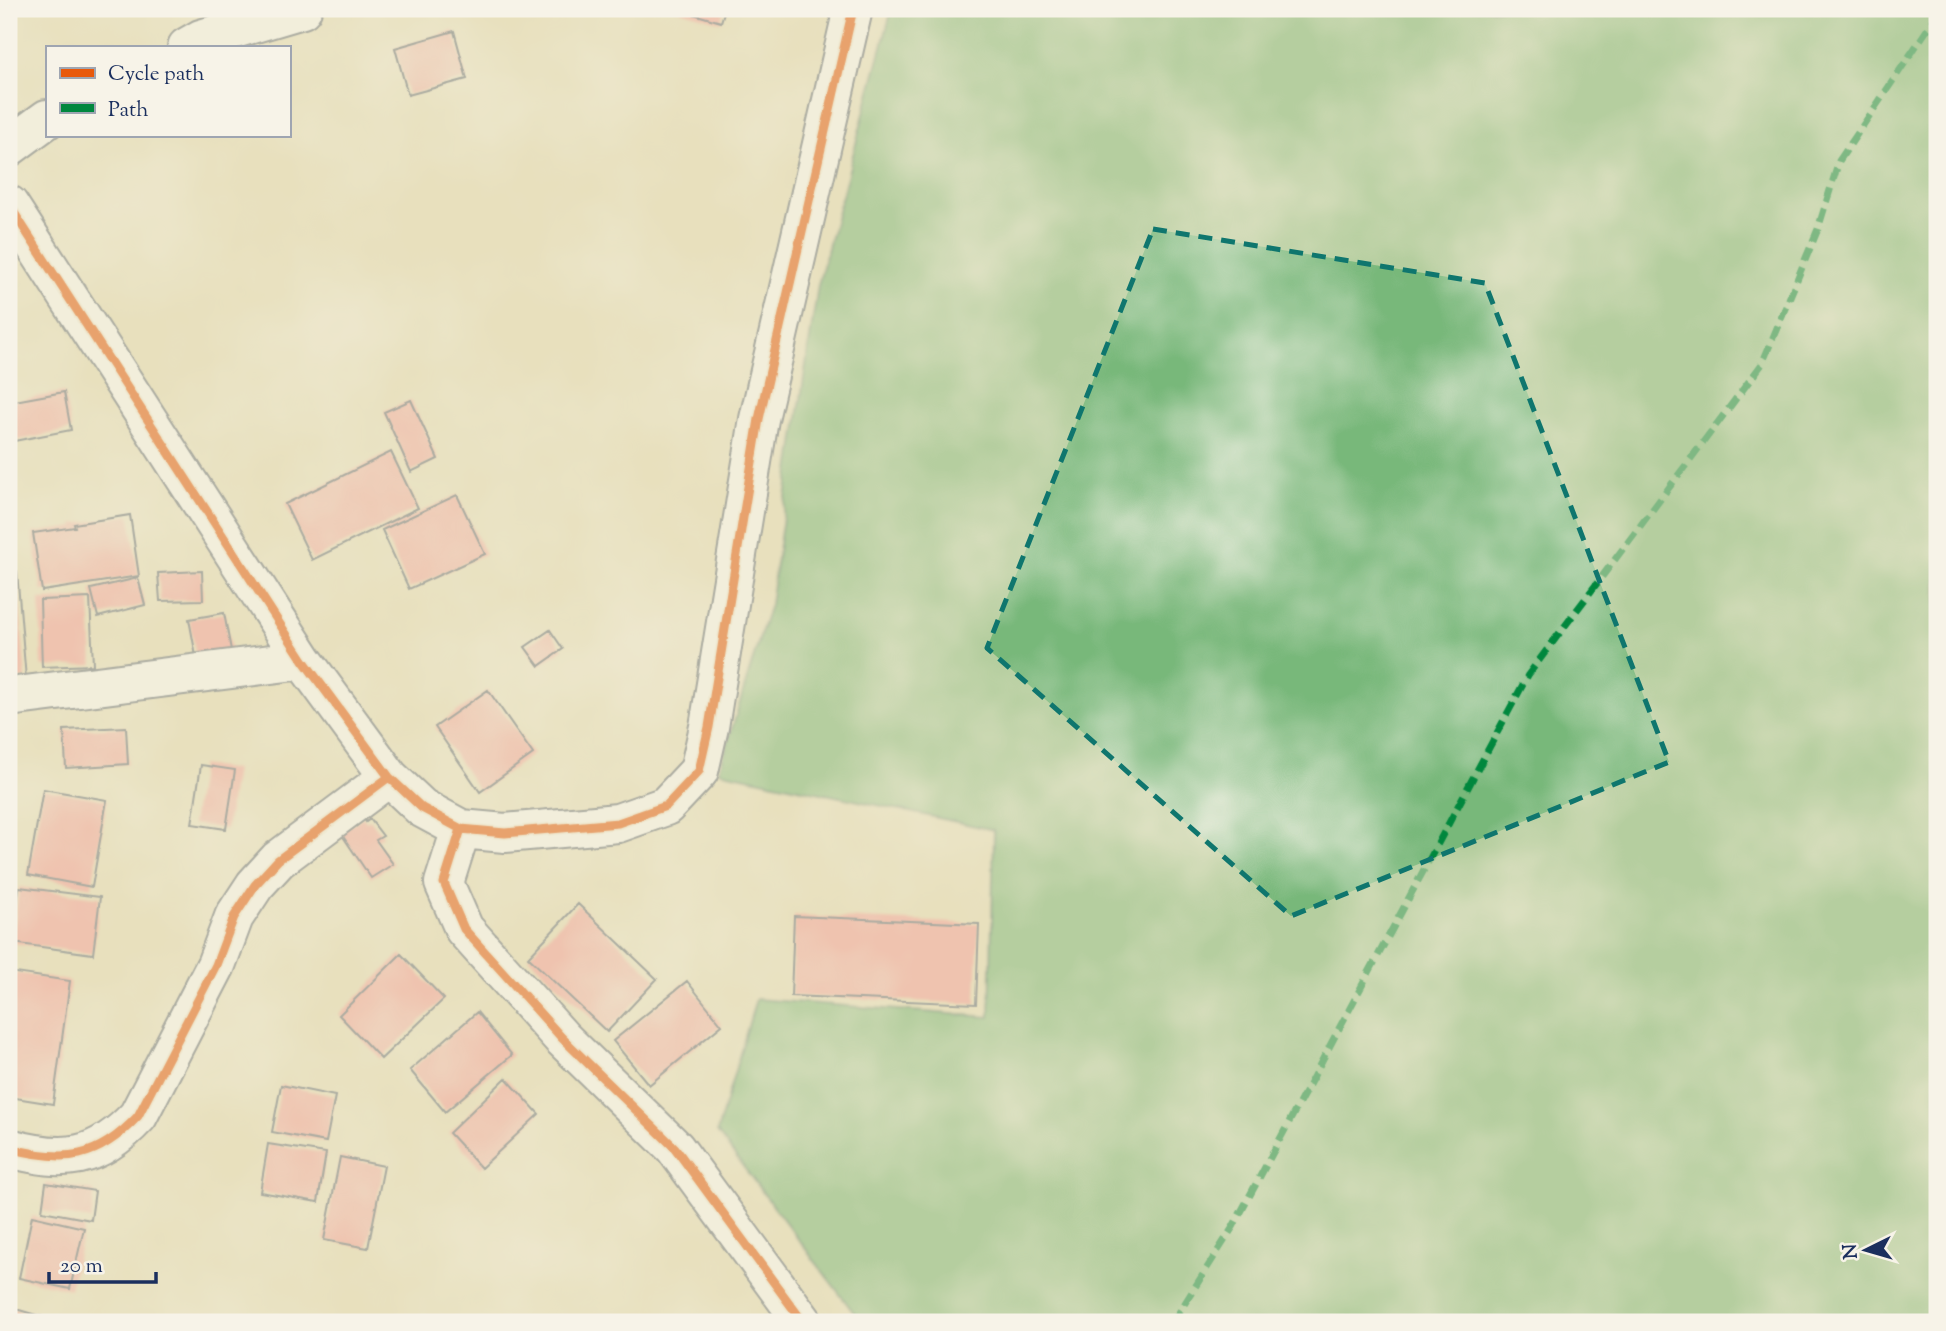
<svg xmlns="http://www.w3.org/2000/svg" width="1946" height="1331" viewBox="0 0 1946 1331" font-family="'Sorts Mill Goudy',serif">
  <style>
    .forest { fill: #78b87a; stroke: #4a746c; stroke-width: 2 }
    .building { fill: #f8a09e }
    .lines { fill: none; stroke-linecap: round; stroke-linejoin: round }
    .minor-casing { stroke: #636d7f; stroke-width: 42 }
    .minor { stroke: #fff; stroke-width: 38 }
    .quiet { stroke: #00873e; stroke-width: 7; stroke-dasharray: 14 7; stroke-linecap: butt }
    .cycleway-casing { stroke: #f7f3e8; stroke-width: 13 }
    .cycleway { stroke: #e8590c; stroke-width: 9 }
    .marked { fill: none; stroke: #0f766e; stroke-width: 5; stroke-dasharray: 14 9; stroke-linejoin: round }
  </style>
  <rect width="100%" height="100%" fill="#f7f3e8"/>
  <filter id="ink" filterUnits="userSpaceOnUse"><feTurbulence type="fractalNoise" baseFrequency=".0143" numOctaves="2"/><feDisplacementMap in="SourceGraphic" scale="14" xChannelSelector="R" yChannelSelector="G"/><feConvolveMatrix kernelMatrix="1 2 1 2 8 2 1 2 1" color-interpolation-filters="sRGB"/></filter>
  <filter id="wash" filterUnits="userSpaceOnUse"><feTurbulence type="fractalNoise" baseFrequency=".00686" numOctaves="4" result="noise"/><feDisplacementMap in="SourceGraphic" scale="28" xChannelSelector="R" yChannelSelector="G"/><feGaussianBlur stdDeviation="1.57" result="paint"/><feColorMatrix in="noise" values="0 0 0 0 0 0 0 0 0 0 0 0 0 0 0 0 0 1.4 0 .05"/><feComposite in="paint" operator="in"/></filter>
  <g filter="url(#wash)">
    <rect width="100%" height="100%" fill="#e8e0bd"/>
    <!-- forest -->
    <path class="forest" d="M892 9H1937V1322H861L717 1132 756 999 990 1017 994 830 719 771 770 604 818 285Z"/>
    <g id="blocks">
      <!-- building -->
      <path class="building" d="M676 9H725L721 22Z
        M454 31 467 79 408 95 395 48Z
        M64 392 71 430 9 442V402Z
        M411 400 438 459 411 472 384 412Z
        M391 452 418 508 312 560 285 504Z
        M457 495 485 554 409 589 382 530Z
        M130 515 139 576 42 591 33 533 75 527 74 524Z
        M17 571 26 679 9 680V572Z
        M202 571 203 600 160 601 158 573Z
        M138 578 145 605 98 617 91 589Z
        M90 598 93 665 42 667 40 600Z
        M224 613 233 661 198 667 189 619Z
        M550 630 563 649 539 666 525 647Z
        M488 690 533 754 480 792 435 727Z
        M126 727 128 764 66 768 64 730Z
        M201 765 235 770 226 829 192 824Z
        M43 789 107 800 92 887 28 875Z
        M363 817 366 822 370 819 383 836 376 840 393 864 371 878 340 832Z
        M19 887 100 897 93 954 12 943Z
        M578 904 657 979 607 1032 528 957Z
        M794 916 979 924 976 1004 791 996Z
        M401 954 444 999 381 1059 339 1015Z
        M9 972 70 981 53 1104 9 1097Z
        M687 981 722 1025 649 1085 613 1041Z
        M477 1012 512 1055 445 1112 410 1070Z
        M506 1078 539 1114 481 1168 449 1133Z
        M281 1085 335 1096 326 1142 272 1132Z
        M268 1144 326 1153 318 1202 260 1192Z
        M340 1157 384 1166 368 1248 324 1240Z
        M46 1183 95 1191 91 1220 42 1211Z
        M32 1216 84 1228 70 1289 19 1278Z
        M9 1307 60 1322H9Z"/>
    </g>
  </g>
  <g filter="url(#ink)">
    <use href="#blocks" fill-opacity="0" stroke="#636d7f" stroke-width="2"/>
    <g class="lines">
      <!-- minor casing -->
      <g class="minor-casing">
        <path id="minor" d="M187 47 201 39 302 9
          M9 147 47 119
          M9 205 303 660 389 777 422 808 461 829 505 833 618 823 666 806 699 771 709 727 759 419 853 9
          M9 697 303 660
          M461 829 444 883 464 929 562 1038 675 1148 803 1322
          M9 1148C65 1163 97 1160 138 1116L216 965 234 917 255 885 278 860 389 777"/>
      </g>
      <!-- minor -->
      <use href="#minor" class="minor"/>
      <!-- quiet -->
      <path class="quiet" d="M1173 1322 1233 1227 1528 675 1762 364 1818 229 1839 161 1937 15"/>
      <!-- cycleway casing -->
      <g class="cycleway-casing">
        <path id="cycleway" d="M9 205 303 660 389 777 422 808 461 829 505 833 618 823 666 806 699 771 709 727 759 419 853 9
          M461 829 444 883 464 929 562 1038 675 1148 803 1322
          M9 1148C65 1163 97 1160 138 1116L216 965 234 917 255 885 278 860 389 777"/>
      </g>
      <!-- cycleway -->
      <use href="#cycleway" class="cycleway"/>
    </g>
  </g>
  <!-- marked area -->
  <path d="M0 0H1946V1331H0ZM1153 229 1485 283 1669 762 1291 916 987 648Z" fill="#e8e0bd" fill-opacity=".55" fill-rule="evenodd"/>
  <path class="marked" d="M1153 229 1485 283 1669 762 1291 916 987 648Z"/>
  <!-- margin -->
  <rect width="1946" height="1331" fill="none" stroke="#f7f3e8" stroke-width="35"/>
  <!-- legend -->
  <rect x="46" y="46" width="245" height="91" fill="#f7f3e8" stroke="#9fa5b1" stroke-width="2"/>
  <rect x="60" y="68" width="35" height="10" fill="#e8590c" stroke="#9fa5b1" stroke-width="2"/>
  <text x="108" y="80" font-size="21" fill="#1b2f5e">Cycle path</text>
  <rect x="60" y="103" width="35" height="10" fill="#00873e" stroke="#9fa5b1" stroke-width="2"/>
  <text x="108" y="116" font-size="21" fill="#1b2f5e">Path</text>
  <!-- north arrow -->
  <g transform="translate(1866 1250) rotate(265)" stroke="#f7f3e8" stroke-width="5" paint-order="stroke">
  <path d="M0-5L12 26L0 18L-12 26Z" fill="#1b2f5e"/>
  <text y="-10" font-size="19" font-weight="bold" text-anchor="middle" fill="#1b2f5e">N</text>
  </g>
  <!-- scale -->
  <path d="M49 1272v10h107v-10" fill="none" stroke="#1b2f5e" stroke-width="3.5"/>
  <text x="60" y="1272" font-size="21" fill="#1b2f5e" stroke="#f7f3e8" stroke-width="5" paint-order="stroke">20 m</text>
</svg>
